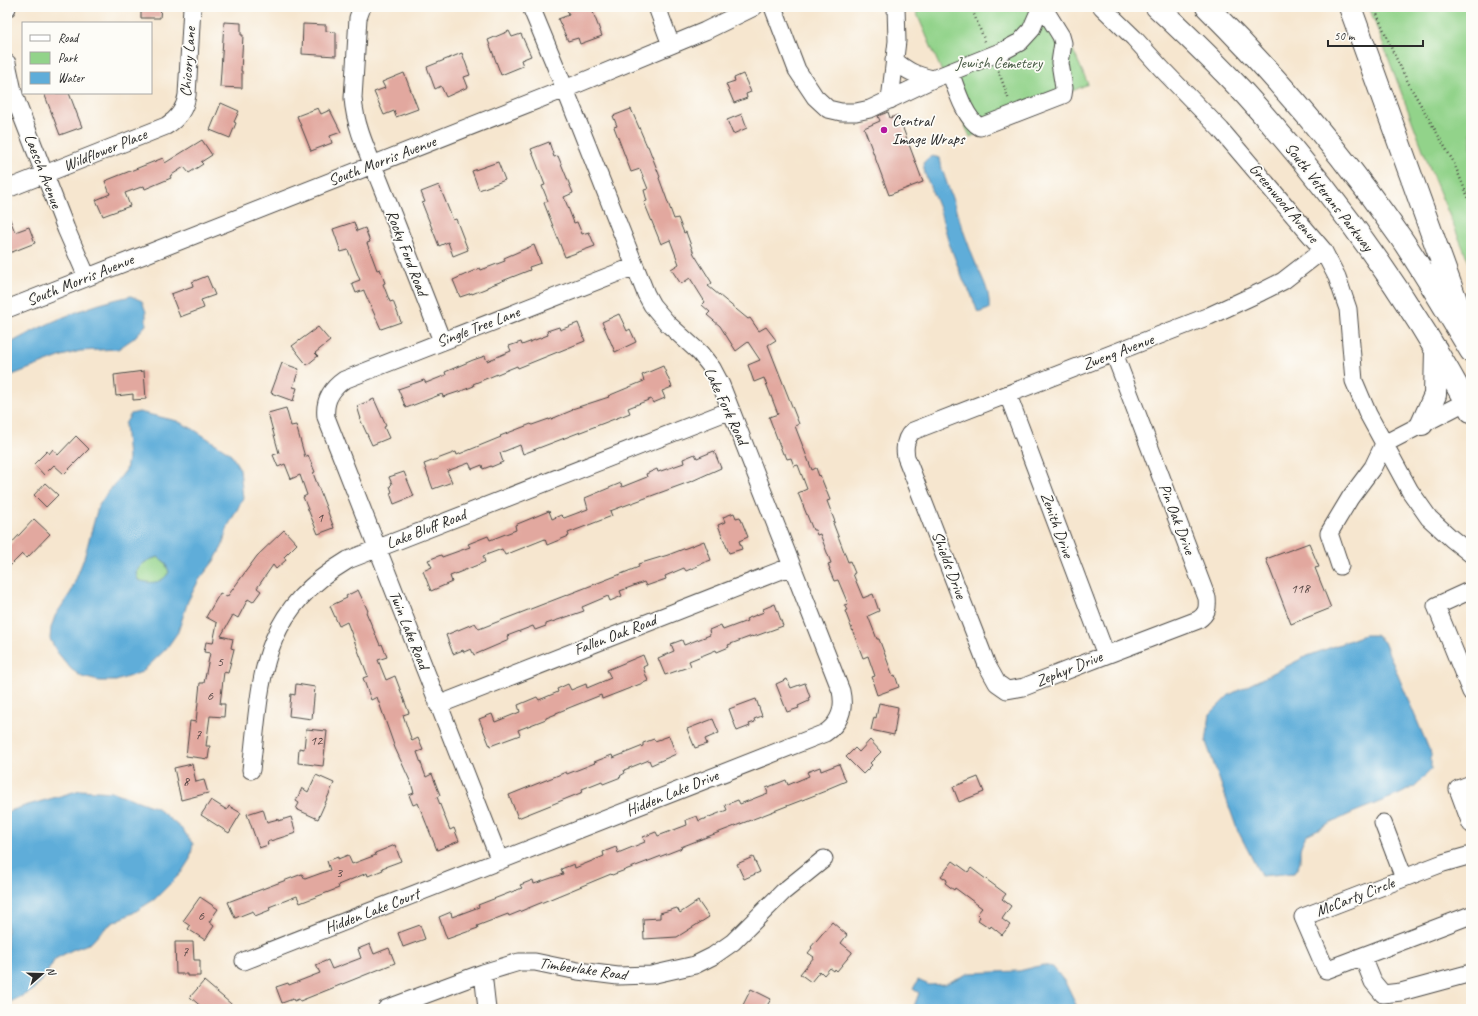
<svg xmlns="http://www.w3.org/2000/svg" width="1478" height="1016" viewBox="0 0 1478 1016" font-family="Caveat,sans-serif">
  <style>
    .green { fill: #92d38a; stroke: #5e7f5a }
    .water { fill: #5fadd9; stroke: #456c82; fill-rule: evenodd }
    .building { fill: #e2a89f }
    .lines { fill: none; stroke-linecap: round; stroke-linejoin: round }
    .minor-casing { stroke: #494744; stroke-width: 19 }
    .highway-casing { stroke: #494744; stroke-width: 24 }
    .path { stroke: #494744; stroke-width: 2.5; stroke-dasharray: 1 3; stroke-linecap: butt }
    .minor { stroke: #fff; stroke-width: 17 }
    .highway { stroke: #fff; stroke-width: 22 }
    .poi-dot { fill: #b5179e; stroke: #fdfcf7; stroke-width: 1.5 }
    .labels { text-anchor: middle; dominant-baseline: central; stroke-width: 3.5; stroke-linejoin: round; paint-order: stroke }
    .number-label { font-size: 14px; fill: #594a48 }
    .street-label { font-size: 16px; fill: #2b2b2b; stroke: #fdfcf7 }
    .park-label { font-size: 16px; fill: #4a5d48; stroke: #fdfcf7 }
    .poi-label { font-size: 16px; fill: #2b2b2b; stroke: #fdfcf7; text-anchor: start }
  </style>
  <rect width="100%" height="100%" fill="#fdfcf7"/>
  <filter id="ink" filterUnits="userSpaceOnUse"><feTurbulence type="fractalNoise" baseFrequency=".025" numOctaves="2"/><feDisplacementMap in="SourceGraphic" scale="8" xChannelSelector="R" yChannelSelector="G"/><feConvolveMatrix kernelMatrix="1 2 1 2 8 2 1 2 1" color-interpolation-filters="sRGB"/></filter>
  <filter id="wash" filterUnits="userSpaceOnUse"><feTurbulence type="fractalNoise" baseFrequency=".012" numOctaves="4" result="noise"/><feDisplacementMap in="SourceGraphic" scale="16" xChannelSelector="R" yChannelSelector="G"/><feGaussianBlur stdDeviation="0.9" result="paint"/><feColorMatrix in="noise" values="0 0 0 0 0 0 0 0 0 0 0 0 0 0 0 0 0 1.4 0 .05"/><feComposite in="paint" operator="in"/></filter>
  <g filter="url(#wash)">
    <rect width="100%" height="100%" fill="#f6e6cf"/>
    <!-- green -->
    <path class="green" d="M914 7H1050L1060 21 1088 84 970 137Z
      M1369 7H1471V267L1434 179Z
      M158 557 165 562 169 572C161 585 151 584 138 580L136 572C142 563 147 560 158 557Z"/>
    <!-- water -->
    <path class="water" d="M932 156 940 158 942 169C952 198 962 228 973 257 980 275 991 290 989 309L978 313 971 294 963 280 949 243 940 211 925 174 923 163 927 159Z
      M131 296 142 301 146 312V325L134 338 118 349 80 351 62 356 7 377V345C46 323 87 305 131 296Z
      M139 412 177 421 193 429 230 453 240 469 243 499 228 526 222 547 214 561 199 580 188 601 178 632 166 649 142 672 116 681H99L82 677 71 669 57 652 50 639 51 628 55 616 71 592 84 558 98 507 105 496 126 470 128 458 125 424 131 414ZM158 557 165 562 169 572C162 584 150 584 138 580L136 572C142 563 147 560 158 557Z
      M1364 635H1376L1384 642 1431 754V770L1415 786 1400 794 1352 813 1306 835C1304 840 1300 846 1300 851 1300 864 1301 863 1294 873L1261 876 1237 829 1206 742 1210 714 1229 695 1305 657Z
      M80 790 114 792 157 808 183 830 193 844 190 859 181 873 155 899 133 913 112 923 101 932 91 943 72 950 55 959 45 976 32 991 10 1002H7V812C31 803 56 798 80 790Z
      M1043 965 1053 967 1065 982 1078 1009H913L919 993 913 989 918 980 929 985 945 984 969 973 1019 971Z"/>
    <g id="blocks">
      <!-- building -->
      <path class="building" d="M141 7H161L160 18H141Z
        M566 7H591L602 36 580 44 578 38 568 41 558 19 569 15Z
        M224 22 241 23V35H243L241 71H242V88L220 87Z
        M303 24 326 25V31L336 32V56L302 54Z
        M509 31 512 37 521 34 531 56 521 60 523 66 501 75 488 40Z
        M462 53 470 75 464 77 468 87 446 97 441 86 435 89 427 67Z
        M404 73 418 109 396 117 394 111 384 115 374 92 385 88 382 82Z
        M743 74 751 92 746 94 747 98 734 103 726 84 735 81 734 78Z
        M44 93H69L82 127 60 135Z
        M221 103 239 111 234 122 236 123 230 138 210 130Z
        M318 108 321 114 330 110 341 132 330 136 332 143 311 151 297 116Z
        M631 109 647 146H648L660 177 659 178 674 219 678 218 684 233 686 232 694 254 712 283 708 286 748 319 750 318 759 331 766 327 776 340 768 345 799 424 795 426 812 470 816 468 819 476 820 475 830 500 827 501 835 522 833 523 848 562 850 561 855 573 853 574 863 598 873 594 879 611 868 616 877 639H879L893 676 895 675 899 687 877 695 873 683 874 682 872 677 875 676 868 656 863 658 845 611 847 610 844 605 848 604 838 580 834 581 829 569H830L828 564 831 563 820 534 817 535 815 530H813L798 493 807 489 798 465 794 466 791 458 787 459 785 454H783L769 417 778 414 764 378 754 382 748 365 760 360 748 342 736 351 720 326 707 315 710 312 702 305 705 302 690 278 681 284 671 269 679 264 670 240 661 244 644 202 647 201 644 190 648 189 640 169 631 172 614 127 617 126 613 116Z
        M888 112 890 118 898 115 923 182 889 195 864 128 880 121 878 116Z
        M742 114 747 128 733 134 727 120Z
        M202 140 212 155 201 162 203 164 189 173 184 167 170 176 171 178 145 189 144 186 125 193 130 206 103 216 96 200 110 194 105 181 163 158 165 163Z
        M549 142 554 157 558 156 573 193 564 197 574 223 577 222 582 234 589 232 595 246 565 257 544 203 548 201 542 186 545 185 531 149Z
        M498 162 505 180 479 190 472 171Z
        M439 185 453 220 456 219 468 250 453 256 448 242 439 246 422 203 425 202 421 192Z
        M7 212 15 232 29 227 35 243 7 254Z
        M354 222 357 231 365 228 370 242 367 243 377 270 380 269 385 283 383 284 390 302 393 301 401 322 381 329 364 291V290L356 293 352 283 360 280 348 250 341 252 333 229Z
        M534 245 541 263 529 267 530 270 487 287V288L472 294V293L460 297 453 280 480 268 481 270 505 261 504 258Z
        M207 276 215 295 201 300 204 308 180 317 171 294 193 286 192 282Z
        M619 314 627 331 630 329 636 342 615 352 602 322Z
        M578 323 585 341 518 368 517 366 473 384 474 386 461 391 443 397 442 394 406 408 398 389 424 380 426 383 446 375 445 372 473 360 485 356 487 361 511 351 509 346 521 342 522 345 548 335 547 331 559 327 560 330Z
        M318 327 330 341 315 353 318 356 307 365 292 346Z
        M282 363 299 369 293 387 297 388 293 401 271 393Z
        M663 366 672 387 662 391 665 398 653 403 651 399 628 408 630 413 523 454 520 445 500 453 503 462 491 467V466L483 469 482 465 472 469 469 463 447 471 452 482 433 489 424 464 456 452 457 455 501 437 500 436 531 424 532 425 549 419V420L573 410 572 409 609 397 608 396 644 381 642 375Z
        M144 371 146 399 133 400V394L116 396 114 375Z
        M374 399 386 426 384 427 389 438 372 445 360 419H361L357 406Z
        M286 408 291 426 296 425 305 457 308 455 315 472 313 473 334 528 318 534 303 497 307 495 300 475 291 479 285 464 278 467 273 455 279 453 268 413Z
        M76 436 89 449 64 474 54 465 44 475 34 464 47 451 49 454 53 449 58 455Z
        M714 451 721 468 692 481 610 511 612 516 568 533 569 536 547 545 545 539 505 555 502 549 483 556 485 562 450 576 452 582 431 591 423 571 432 567 428 560 441 555 442 557 470 547 468 544 488 536 490 540 516 530 515 525 549 511 552 519 561 515 564 518 588 509 585 498 621 483 622 487 647 477 646 474 657 469 658 472 684 463 683 459 695 454 697 458Z
        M404 472 414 496 394 504 390 493 392 492 390 486 392 484 389 477Z
        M45 483 58 495 46 507 34 495Z
        M734 513 736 518 740 517 748 537 739 541 742 549 729 553 718 525 725 522 723 517Z
        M34 519 50 534 27 558 22 554 7 569V548Z
        M284 530 297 544 284 557 286 560 276 569 273 565 257 588 261 591 253 602 248 599 238 618 233 615 221 636 233 639 231 648 234 649 228 673 224 672 220 704H225L224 717 210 716 206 746H210L208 759 186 756 190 721 196 722 200 683H204L210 653 204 652 206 642 213 643 217 623 206 617 220 593 227 597 257 556Z
        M704 541 711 560 697 565 698 566 686 571 684 568 665 576 666 579 646 586 644 582 620 591 622 596 610 601 608 596 582 607 584 611 546 624V626L535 630 533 626 507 636 509 640 474 655 471 649 464 652 463 650 453 654 446 635 475 623 479 629 639 567 638 564 668 555Z
        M1309 543 1319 567 1315 568 1331 608 1291 624 1266 559Z
        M358 590 368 611 366 612 380 645 382 644 387 657 378 660 386 680 395 676 409 713 403 715 412 741 418 738 423 750 417 752 426 777 432 774 440 795 437 797 450 830 454 828 459 841 437 850 418 803 413 805 409 795 414 793 411 783 395 748 377 697 371 700 363 678 368 676 347 622 339 626 330 606 347 598 346 596Z
        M775 604 783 626 753 637 752 636 728 645 729 647 717 652 716 650 689 661 691 666 665 675 658 658 674 651 671 644 682 640 684 645 710 635 709 630 721 625 723 630 747 621 746 619 764 612 763 609Z
        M643 655 647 665 643 667 648 681 602 699 601 695 556 713V714L546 718V719L518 730 520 735 490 746 479 719 492 714 495 722 520 712 518 705 537 697 539 700 558 692 557 689 568 684 571 690 586 684 587 688 611 678 607 670Z
        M787 679 791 688 805 683 810 697 808 698 809 701 798 706 799 708 787 712 776 684Z
        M296 684 315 687 312 719 289 716 291 694 295 695Z
        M756 699 762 716 754 719 755 722 749 724 750 726 737 731 729 709Z
        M879 703 898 707 894 735 871 730 874 717 876 718Z
        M713 719 719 733 705 739 707 744 695 748 687 729Z
        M306 729 327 731 323 766 298 763 299 748 304 749Z
        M669 736 676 754 651 765 649 760 624 770 625 773 620 776 621 777 603 784 602 781 582 789 583 792 518 818 509 795 566 772 567 774 595 763 594 762 612 755 613 758 643 746V743L654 739 655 741Z
        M870 740 881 752 870 763 872 765 863 774 846 757 855 748 859 752Z
        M192 764 196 782 204 780 208 793 181 800 174 768Z
        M839 764 846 781 827 789 828 790 681 847 682 848 641 864 612 875 611 874 509 916 508 914 477 926 478 928 447 939 439 917 451 912 452 917 479 907 478 905 522 888 520 885 533 880 534 884 563 874 561 869 574 864 575 868 604 856 603 852 616 847 618 853 645 842 643 837 656 832 658 836 687 825 686 820 697 816 699 821 727 810 725 805 738 800 740 804 768 793 766 788 786 780 788 785 809 776 807 772 820 767 821 771Z
        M316 775 334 783 318 819 296 809 299 803 296 801 302 788 308 792Z
        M978 777 984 792 959 802 953 787Z
        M211 800 227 810 229 806 241 813 229 833 201 815Z
        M263 809 267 822 278 819V821L291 817 296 833 267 842 268 845 259 848 247 814Z
        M395 845 401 861 382 868 383 870 368 876 367 873 338 885 339 888 300 903 297 896 269 907 270 910 255 916 253 911 235 918 228 902 302 874 305 879 330 870 327 861 338 857V859L348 855 352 864 376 855 375 853Z
        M753 857 760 872 744 879 737 864Z
        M953 861 968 872 971 868 1006 894 1002 899 1011 906 1002 919 1010 925 1002 935 991 926 990 928 978 920 980 917 977 914 982 908 955 888 954 890 945 883 947 880 941 876Z
        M200 897 218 909 209 922 214 926 205 940 188 929 190 926 183 921Z
        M698 901 709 917 677 937 644 939 643 919 660 918V913L677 908 680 913Z
        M832 922 847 935 841 943 852 952V953L837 971 835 969 834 971 830 968 824 975 820 971 811 982 800 974 814 957 808 953 812 948 811 947Z
        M420 925 425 939 403 947 398 933Z
        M175 942H193L194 960H200V976H187V974H176Z
        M370 944 374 954 389 948 395 963 300 1001 299 999 294 1001 293 999 282 1003 276 987 288 983 289 985 320 973 316 965 328 960 332 969 361 958 358 949Z
        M204 981 237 1009H204L190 997Z
        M751 989 771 999 765 1009H749L743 1005Z"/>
    </g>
  </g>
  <g filter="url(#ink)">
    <use href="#blocks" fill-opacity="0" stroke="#494744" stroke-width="1"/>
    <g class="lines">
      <!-- minor casing -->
      <g class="minor-casing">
        <path id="minor" d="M362 7 358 18 353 98C355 128 370 157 381 185 401 237 422 289 442 341
          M657 7 671 45
          M773 7 797 70 815 97 828 109 841 112H856L870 109 933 79 1005 50 1020 42 1031 30 1041 7
          M1102 7 1134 38 1161 68 1221 130 1323 250 1337 277 1348 309 1354 381 1368 414 1410 491 1429 518 1452 539 1471 554
          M7 8V7
          M894 60C908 72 916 75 933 79
          M7 63 13 91 18 106 66 229 87 277
          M950 72C956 88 965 119 980 127L1063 95 1064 88 1060 63 1063 43 1061 36 1048 15 1039 11
          M890 100 897 41 896 7
          M7 189 166 126C178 119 185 109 187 95L192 7
          M7 309 565 89 705 31 754 7
          M1114 353 1207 598C1208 608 1207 614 1198 620L1106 655 1024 687 1007 690 997 683 987 665 906 457C904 447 905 438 913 431L1209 316 1261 292 1283 281 1323 250
          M1008 395 1106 655
          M1384 444 1471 399
          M1340 566 1329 533 1350 498 1373 467 1384 444
          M1471 590 1436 606 1471 692
          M438 705 792 566
          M251 770C262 676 258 614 348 560L731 410
          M1471 784 1458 789 1471 824
          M1383 823 1404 878
          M1471 855 1443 863 1303 917 1326 970 1471 915
          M500 861 326 417C324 401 331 389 344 380L635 266
          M1363 957 1373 982 1383 994 1401 992 1471 973
          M244 961 825 733C840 723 845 709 841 691L721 385 712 368 700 353 668 324 652 305 646 294 565 89 531 7
          M483 973 487 1009
          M386 1009 483 973 519 962H535L578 971 618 976 651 975 695 965 713 956 733 942 783 892 824 859"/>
      </g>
      <!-- highway casing -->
      <g class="highway-casing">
        <path id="highway" d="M1157 7C1187 35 1217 64 1245 94 1332 190 1409 297 1471 411
          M1207 7C1278 78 1344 156 1401 238 1426 275 1448 313 1471 351
          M1350 7 1462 317
          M1422 424 1435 395 1436 349"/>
      </g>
      <!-- path -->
      <path class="path" d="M971 7 986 44
        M1374 7 1393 52 1411 88 1453 161 1471 204
        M997 67 1009 100"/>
      <!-- minor -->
      <use href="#minor" class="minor"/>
      <!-- highway -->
      <use href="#highway" class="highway"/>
    </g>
  </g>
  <!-- markers -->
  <circle class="poi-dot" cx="884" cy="130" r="4"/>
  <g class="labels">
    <!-- number labels -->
    <g class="number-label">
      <text x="320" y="517">1</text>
      <text x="1300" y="588">118</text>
      <text x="220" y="661">5</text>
      <text x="210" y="695">6</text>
      <text x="198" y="734">7</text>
      <text x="316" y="740">12</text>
      <text x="186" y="781">8</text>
      <text x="339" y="872">3</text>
      <text x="201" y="915">6</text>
      <text x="185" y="951">7</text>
    </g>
    <!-- street labels -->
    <g class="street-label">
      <text transform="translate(188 62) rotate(-86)">Chicory Lane</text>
      <text transform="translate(105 150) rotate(-22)">Wildflower Place</text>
      <text transform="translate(382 161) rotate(-21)">South Morris Avenue</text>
      <text transform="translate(43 171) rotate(69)">Laesch Avenue</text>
      <text transform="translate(1329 197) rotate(52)">South Veterans Parkway</text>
      <text transform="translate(1284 203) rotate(50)">Greenwood Avenue</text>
      <text transform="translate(407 253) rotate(69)">Rocky Ford Road</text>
      <text transform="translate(80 280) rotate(-22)">South Morris Avenue</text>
      <text transform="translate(478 327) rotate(-21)">Single Tree Lane</text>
      <text transform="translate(1118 352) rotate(-21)">Zweng Avenue</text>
      <text transform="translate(726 406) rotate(65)">Lake Fork Road</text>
      <text transform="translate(1177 519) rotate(69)">Pin Oak Drive</text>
      <text transform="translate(1057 525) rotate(70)">Zenith Drive</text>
      <text transform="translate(426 529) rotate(-21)">Lake Bluff Road</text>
      <text transform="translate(949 565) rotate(69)">Shields Drive</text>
      <text transform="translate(409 630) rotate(68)">Twin Lake Road</text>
      <text transform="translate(615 635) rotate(-21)">Fallen Oak Road</text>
      <text transform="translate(1069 669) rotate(-22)">Zephyr Drive</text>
      <text transform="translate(672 793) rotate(-22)">Hidden Lake Drive</text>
      <text transform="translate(1355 897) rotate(-21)">McCarty Circle</text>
      <text transform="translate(372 911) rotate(-21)">Hidden Lake Court</text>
      <text transform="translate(583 969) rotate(8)">Timberlake Road</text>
    </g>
    <!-- park labels -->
    <g class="park-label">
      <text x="999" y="63">Jewish Cemetery</text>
    </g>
    <!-- poi labels -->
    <g class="poi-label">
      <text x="892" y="121">Central<tspan x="892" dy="18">Image Wraps</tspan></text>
    </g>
  </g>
  <!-- margin -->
  <rect width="1478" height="1016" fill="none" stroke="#fdfcf7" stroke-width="24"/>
  <!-- legend -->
  <rect x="22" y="22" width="130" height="72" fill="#fdfcf7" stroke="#a9a8a5"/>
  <rect x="30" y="35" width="20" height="6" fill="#ffffff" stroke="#a9a8a5"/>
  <text x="58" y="42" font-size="12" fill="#2b2b2b">Road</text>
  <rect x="30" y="52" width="20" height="12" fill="#92d38a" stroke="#a9a8a5"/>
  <text x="58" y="62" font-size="12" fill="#2b2b2b">Park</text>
  <rect x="30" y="72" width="20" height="12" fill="#5fadd9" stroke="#a9a8a5"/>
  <text x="58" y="82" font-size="12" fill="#2b2b2b">Water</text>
  <!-- north arrow -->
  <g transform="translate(42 974) rotate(70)" stroke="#fdfcf7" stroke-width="3" paint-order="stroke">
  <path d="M0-3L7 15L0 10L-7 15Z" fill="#2b2b2b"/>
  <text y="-6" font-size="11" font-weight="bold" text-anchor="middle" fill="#2b2b2b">N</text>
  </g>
  <!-- scale -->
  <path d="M1328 40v6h95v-6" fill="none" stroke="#2b2b2b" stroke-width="2"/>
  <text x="1334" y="40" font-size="12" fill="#2b2b2b" stroke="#fdfcf7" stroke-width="3" paint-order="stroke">50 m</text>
</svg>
